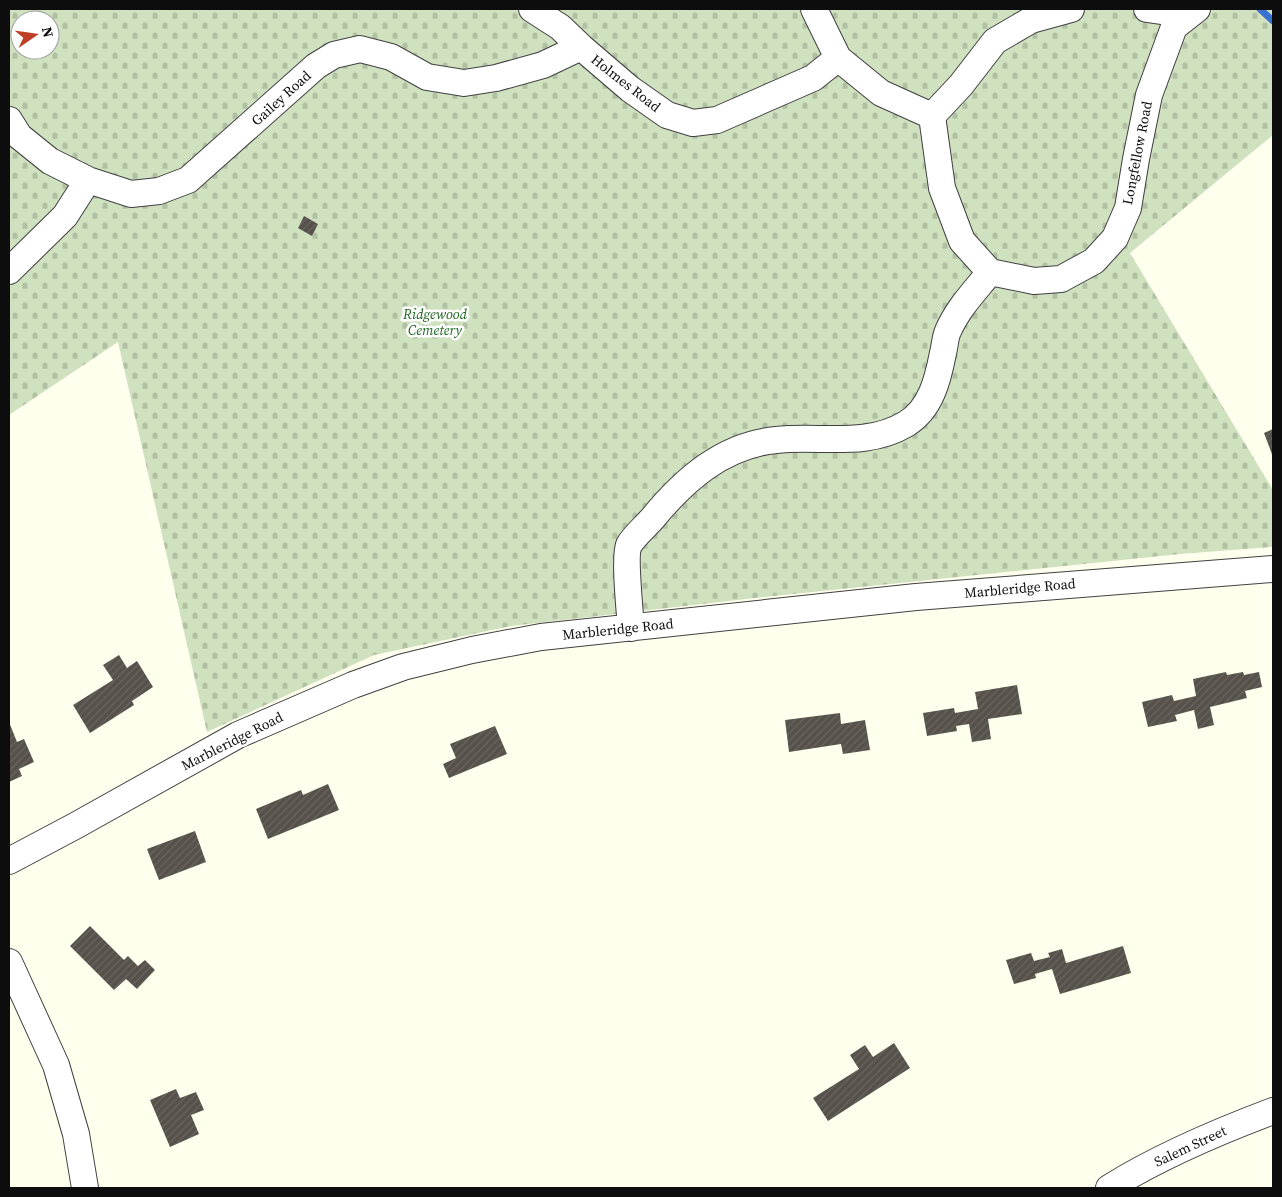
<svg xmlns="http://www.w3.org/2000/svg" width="1282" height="1197" viewBox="0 0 1282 1197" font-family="'Source Serif 4',serif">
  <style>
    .cemetery { fill: url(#cemetery-stones); fill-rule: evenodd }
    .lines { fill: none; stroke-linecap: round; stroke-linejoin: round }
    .stream { stroke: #3972ce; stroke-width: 7 }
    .building { fill: url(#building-hatch) }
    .minor-casing { stroke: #404040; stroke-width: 28 }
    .minor { stroke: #fff; stroke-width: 26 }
    .labels { text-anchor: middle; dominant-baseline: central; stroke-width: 5; stroke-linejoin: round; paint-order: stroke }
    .street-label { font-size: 14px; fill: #0d0d0d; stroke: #fff }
    .park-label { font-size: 14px; font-style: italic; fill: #1d661e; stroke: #fff }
  </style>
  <defs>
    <pattern id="cemetery-stones" width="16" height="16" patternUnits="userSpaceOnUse" patternTransform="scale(1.25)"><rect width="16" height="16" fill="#cfe1bf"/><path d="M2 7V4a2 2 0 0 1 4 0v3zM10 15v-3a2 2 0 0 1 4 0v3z" fill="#b1c0a3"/></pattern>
    <pattern id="building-hatch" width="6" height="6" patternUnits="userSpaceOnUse" patternTransform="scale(1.25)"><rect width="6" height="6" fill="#56514a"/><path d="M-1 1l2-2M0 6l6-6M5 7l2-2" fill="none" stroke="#696560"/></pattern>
  </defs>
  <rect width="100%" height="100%" fill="#ffe"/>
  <!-- cemetery -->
  <path class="cemetery" d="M9 9H1273V135L1130 253 1273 490V547L1180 554 755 598 511 626 374 655 207 732 118 342 9 415ZM20 20H50V50H20Z"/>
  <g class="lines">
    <!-- stream -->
    <path class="stream" d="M1260 9 1273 21"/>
  </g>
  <!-- building -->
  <path class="building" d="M304 216 318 224 312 236 298 228Z
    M1273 429V457L1264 433Z
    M119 655 127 668 137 661 153 687 132 701 134 705 90 733 73 705 113 680 103 665Z
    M1226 672 1227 675 1243 672 1244 675 1259 672 1262 687 1245 691 1247 698 1210 707 1214 725 1198 729 1194 710 1175 715 1177 721 1148 727 1142 702 1172 695 1174 701 1196 696 1193 679Z
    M1017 685 1022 714 988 719 991 739 972 742 969 724 956 726 957 731 927 736 923 713 954 708 955 713 978 709 975 692Z
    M840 713 841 724 865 720 870 750 843 754 841 744 789 752 785 720Z
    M9 722 17 742 24 739 34 762 19 769 22 776 9 782Z
    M495 726 507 754 449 778 443 764 456 758 450 744Z
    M328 784 339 810 268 839 256 809 301 790 303 795Z
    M195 831 206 862 159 880 147 849Z
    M90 926 124 960 128 956 138 966 145 960 155 970 137 989 126 979 114 990 70 946Z
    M1123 946 1131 973 1060 994 1052 969 1035 974 1036 978 1014 984 1006 960 1031 953 1034 961 1050 957 1048 953 1062 949 1066 963Z
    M894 1043 910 1068 828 1121 813 1098 859 1069 850 1055 865 1045 873 1057Z
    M176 1089 180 1098 196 1092 204 1110 191 1115 199 1134 170 1147 150 1100Z"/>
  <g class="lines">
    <!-- minor casing -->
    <g class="minor-casing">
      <path id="minor" d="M532 9 560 27 581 47 630 89 667 115 693 123 717 120 813 78 838 58
        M814 9 838 58 881 93 932 116
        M1147 9 1161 11 1167 9
        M932 116 942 188 962 241 990 272 1034 281 1061 279 1094 261 1115 238 1128 208 1136 159 1149 95 1174 27 1197 9
        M932 116 961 85 995 41 1031 20 1071 9
        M9 120 19 136 50 161 88 180 131 194 159 191 188 180 316 66 334 55 360 49 391 57 427 77 464 83 496 78 543 65 581 47
        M9 271 65 216 88 180
        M631 628C630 614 624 555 629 545 634 536 645 527 652 519 684 480 723 445 776 440 820 435 866 448 906 424 931 409 938 379 943 353 945 346 945 337 948 331 958 308 975 291 990 272
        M9 861 75 826 238 735 353 685 403 667 472 650 541 637 916 597 1273 569
        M9 962 56 1065 76 1134 85 1188
        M1109 1188C1160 1156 1217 1132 1273 1111"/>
    </g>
    <!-- minor -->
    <use href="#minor" class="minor"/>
  </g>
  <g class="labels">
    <!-- street labels -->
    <g class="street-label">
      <text transform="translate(626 83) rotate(38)">Holmes Road</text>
      <text transform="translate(281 98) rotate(-42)">Gailey Road</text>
      <text transform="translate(1137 153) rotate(-79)">Longfellow Road</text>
      <text transform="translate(1020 588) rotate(-5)">Marbleridge Road</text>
      <text transform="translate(618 629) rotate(-6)">Marbleridge Road</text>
      <text transform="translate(232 741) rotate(-27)">Marbleridge Road</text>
      <text transform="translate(1190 1146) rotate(-25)">Salem Street</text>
    </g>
    <!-- park labels -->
    <g class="park-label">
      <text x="435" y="314">Ridgewood<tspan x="435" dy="16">Cemetery</tspan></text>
    </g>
  </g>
  <!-- border -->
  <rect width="1282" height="1197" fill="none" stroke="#0d0d0d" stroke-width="20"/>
  <!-- north arrow -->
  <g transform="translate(35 35) rotate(77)"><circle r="24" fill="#ffffff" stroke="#9e9e9e"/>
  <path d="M0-4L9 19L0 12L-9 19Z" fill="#be3f25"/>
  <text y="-8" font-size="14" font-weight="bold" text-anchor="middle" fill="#0d0d0d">N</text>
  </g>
</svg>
